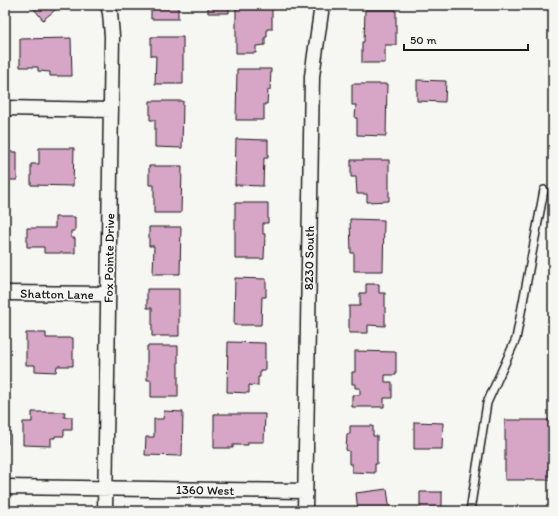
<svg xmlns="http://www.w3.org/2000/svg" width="558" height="516" viewBox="0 0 558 516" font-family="Itim,sans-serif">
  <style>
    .building { fill: #d7a6c6; stroke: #1c1c1c }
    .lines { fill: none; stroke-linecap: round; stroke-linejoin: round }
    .service-casing { stroke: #1c1c1c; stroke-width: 10 }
    .minor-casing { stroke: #1c1c1c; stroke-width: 17 }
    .service { stroke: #f6f6f2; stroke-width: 7 }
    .minor { stroke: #f6f6f2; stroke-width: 14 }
    .labels { text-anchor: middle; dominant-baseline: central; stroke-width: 3.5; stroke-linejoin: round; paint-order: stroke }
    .street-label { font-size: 13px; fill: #1c1c1c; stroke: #f6f6f2 }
  </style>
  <rect width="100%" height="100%" fill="#f6f6f2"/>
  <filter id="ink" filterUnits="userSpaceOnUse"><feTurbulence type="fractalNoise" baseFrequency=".025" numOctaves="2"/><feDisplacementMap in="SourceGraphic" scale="8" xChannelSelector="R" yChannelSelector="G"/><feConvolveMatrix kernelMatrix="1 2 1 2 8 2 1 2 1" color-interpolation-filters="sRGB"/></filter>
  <g filter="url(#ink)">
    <!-- building -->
    <path class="building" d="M31 5H61L43 20Z
      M151 5H178V19H151Z
      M208 5H229V13H208Z
      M236 5H272V29H267V37H265V45L256 46V53H236Z
      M365 10H396V45H385V63H362V42H364Z
      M151 37H183V84H155L156 56H151Z
      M71 38 72 76H50V72L38 71V67H20V39Z
      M237 69H271L270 90H268L267 104H264V120H236Z
      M417 80 446 81 445 102 417 101Z
      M352 84H387L386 136 357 135V118H355L356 105H352Z
      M150 101H183L182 148 155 147V120H150Z
      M236 139 268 140V158H264L263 186 235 185Z
      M39 148H74L73 186 31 185V164H39Z
      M5 152H17V180H5Z
      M351 160H389V201L367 202V194H357L356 177H351Z
      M149 166H182L181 213H154V185H149Z
      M235 203H268V223H263V234H265L264 259H235Z
      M55 217H75V231H71V238H75V253H44V247H27V228H55Z
      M350 219 384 220 383 271H354V253H351Z
      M149 227H181L180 274H153L154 246H149Z
      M235 278 266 279V297H262L261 325H234Z
      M366 284H379V293H385V326L368 325V333H349V306H360V293H366Z
      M147 289H179V336H152V308H147Z
      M26 333H46V338H73V366H57L56 372 35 371V365H26Z
      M228 342 265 343V370H260V377H258V386L249 385V393L227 392Z
      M147 346H178V397H151V380H147Z
      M355 351 396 352V375H385V382H392V398H384V407H352V395H360V388H355V384H352V372H355Z
      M164 411 183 412 182 456 145 455 146 437H154V419H163Z
      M32 412H65L64 417H72V430H64V436H55V438H51V446L23 445V422H32Z
      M5 413 8 414V444H5Z
      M214 414H265L264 442H248V445H233V448H214Z
      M505 420H553V480H505Z
      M414 422 443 423 442 449H414Z
      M350 426H373V436H377V464H375V473L352 472V464H349V451L346 450 347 434H350Z
      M387 489 390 511H358L356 493Z
      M420 492H442V511H420Z"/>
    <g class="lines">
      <!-- service casing -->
      <g class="service-casing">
        <path id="service" d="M470 511 487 403 516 339 544 190"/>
      </g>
      <!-- minor casing -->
      <g class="minor-casing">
        <path id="minor" d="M5 108 111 110
          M5 293 108 294
          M5 487 305 491
          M105 511 112 36 110 13 108 5
          M305 511 312 76 322 5"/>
      </g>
      <!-- service -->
      <use href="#service" class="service"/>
      <!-- minor -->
      <use href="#minor" class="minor"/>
    </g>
  </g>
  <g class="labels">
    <!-- street labels -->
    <g class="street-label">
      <text transform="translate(109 258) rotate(-89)">Fox Pointe Drive</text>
      <text transform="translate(309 258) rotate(-89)">8230 South</text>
      <text transform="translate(57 294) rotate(1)">Shatton Lane</text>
      <text transform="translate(205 490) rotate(1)">1360 West</text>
    </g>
  </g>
  <!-- margin -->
  <rect width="558" height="516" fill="none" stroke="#f6f6f2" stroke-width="20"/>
  <rect x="10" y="10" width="538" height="496" fill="none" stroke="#1c1c1c" stroke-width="1.5" filter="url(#ink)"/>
  <!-- scale -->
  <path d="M404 44v6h124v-6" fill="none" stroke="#1c1c1c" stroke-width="2"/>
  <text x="410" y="44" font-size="12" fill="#1c1c1c" stroke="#f6f6f2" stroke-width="3" paint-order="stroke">50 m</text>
</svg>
